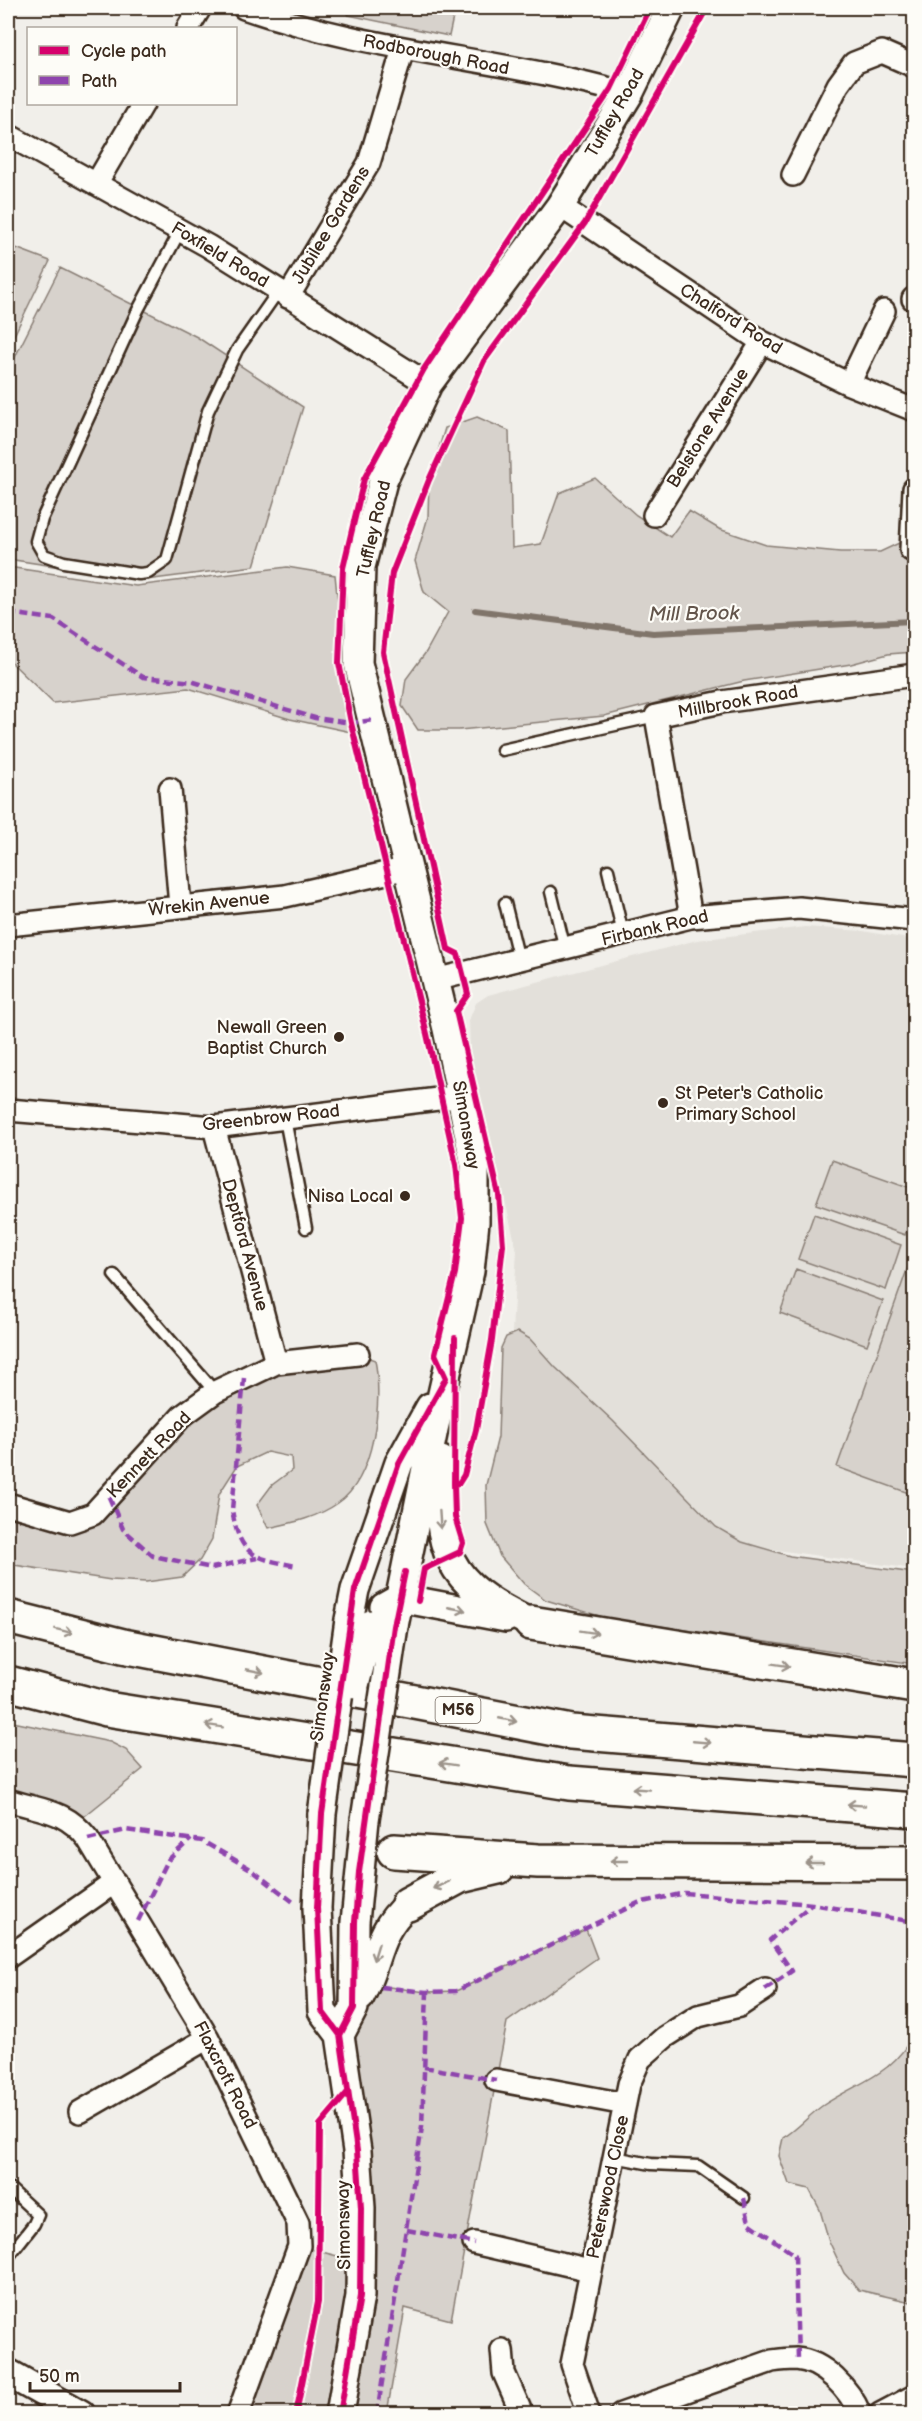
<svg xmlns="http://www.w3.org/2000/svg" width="922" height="2421" viewBox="0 0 922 2421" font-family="'Balsamiq Sans',sans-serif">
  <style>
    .built { fill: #e3e0da }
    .green { fill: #d7d2cc; stroke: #897e75; stroke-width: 1.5 }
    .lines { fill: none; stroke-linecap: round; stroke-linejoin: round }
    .stream { stroke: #80746b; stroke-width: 6 }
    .service-casing { stroke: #3b2a1e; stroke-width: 15 }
    .minor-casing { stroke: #3b2a1e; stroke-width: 26 }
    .tertiary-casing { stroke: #3b2a1e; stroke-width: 32 }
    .motorway-casing { stroke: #3b2a1e; stroke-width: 38 }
    .service { stroke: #fdfcf7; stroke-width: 10 }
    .minor { stroke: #fdfcf7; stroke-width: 21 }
    .tertiary { stroke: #fdfcf7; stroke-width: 27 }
    .motorway { stroke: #fdfcf7; stroke-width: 33 }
    .tertiary-bridge-casing { stroke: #3b2a1e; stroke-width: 32; stroke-linecap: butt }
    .tertiary-bridge { stroke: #fdfcf7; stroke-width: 27 }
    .quiet { stroke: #8e44ad; stroke-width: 4.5; stroke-dasharray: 9 4.5; stroke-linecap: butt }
    .cycleway-casing { stroke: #fdfcf7; stroke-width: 10 }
    .cycleway { stroke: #d6006c; stroke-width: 6 }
    .oneway { stroke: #9c938a }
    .poi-dot { fill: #3b2a1e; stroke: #fdfcf7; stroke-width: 2 }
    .labels { text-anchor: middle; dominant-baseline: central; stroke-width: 4.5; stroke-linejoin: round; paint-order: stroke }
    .shield { fill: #fdfcf7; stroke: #75695f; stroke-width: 1.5 }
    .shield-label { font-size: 16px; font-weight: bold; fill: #3b2a1e }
    .street-label { font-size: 18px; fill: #3b2a1e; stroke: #fdfcf7 }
    .poi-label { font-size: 18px; fill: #3b2a1e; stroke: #fdfcf7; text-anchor: end }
    .water-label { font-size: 20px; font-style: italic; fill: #63554b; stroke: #fdfcf7 }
  </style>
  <rect width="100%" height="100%" fill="#f1efea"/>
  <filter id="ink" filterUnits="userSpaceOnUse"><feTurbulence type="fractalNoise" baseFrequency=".0167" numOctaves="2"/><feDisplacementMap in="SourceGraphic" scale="12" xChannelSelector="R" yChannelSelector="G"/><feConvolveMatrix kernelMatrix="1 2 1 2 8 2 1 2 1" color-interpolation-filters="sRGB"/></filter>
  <g filter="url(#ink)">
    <!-- built -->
    <path class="built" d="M805 927 863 931 914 940V1569L718 1542 510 1364 517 1251 470 1052 469 1020 476 1003 488 995 697 940Z"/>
    <!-- green -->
    <path class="green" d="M349 8H455L449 36 348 15Z
      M8 245 50 261 8 348Z
      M60 268 197 337 303 407 254 566 146 580 8 559V371Z
      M477 417 509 431 512 548 541 544 559 493 595 478 636 515 670 537 689 511 719 529 766 545 840 552H880L914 536V652L888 654 851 664 744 681 604 716 459 730H418L402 706 406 679 426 652 448 612 424 592 415 561 428 517 429 480 445 428Z
      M8 567 136 586 287 567 335 575 351 732 290 719 188 688 53 703 8 659Z
      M832 1160 914 1189V1207L905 1235 816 1204Z
      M814 1214 901 1245 886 1290 798 1259Z
      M914 1250V1495L837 1467Z
      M796 1269 883 1301 867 1345 780 1313Z
      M518 1332 530 1339 555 1367 613 1421 716 1527 742 1542 790 1556 914 1573V1664L606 1618 546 1600 524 1584 500 1556 487 1524 486 1485 498 1437 501 1348 506 1337Z
      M358 1354 375 1360C383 1400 375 1478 338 1503 317 1518 292 1523 268 1528L257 1505 272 1485 292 1470 291 1457 267 1452 237 1466 219 1494 212 1539 200 1560 182 1577 146 1582 111 1580 8 1564V1504L70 1522 182 1416 276 1363Z
      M8 1721 110 1742 126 1750 143 1769 76 1823 8 1800Z
      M586 1929 597 1958 507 2022 451 2320 405 2308 387 2413 238 2414 299 2246 360 2262 340 2035 367 1984 426 1992 456 1991Z
      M914 2033V2301L911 2302 859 2290 844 2273 829 2241 820 2210 809 2189 789 2184 779 2156 783 2138C799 2128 808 2116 822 2106 859 2081 893 2076 914 2033Z"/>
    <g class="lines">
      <!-- stream -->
      <path class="stream" d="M475 610 653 633 914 621"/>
      <!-- service casing -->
      <g class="service-casing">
        <path id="service" d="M180 231 138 310 42 519 36 541 44 555 64 562 139 574 148 573 167 560 208 411 237 350 279 290
          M502 750 656 716
          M608 870 623 934
          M551 892 565 949
          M505 903 519 960
          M285 1119 306 1228
          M114 1275 215 1392
          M614 2157 651 2164 698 2166 744 2198
          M8 2187 38 2215 34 2224 8 2257"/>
      </g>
      <!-- minor casing -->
      <g class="minor-casing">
        <path id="minor" d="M244 8C371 52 502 58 629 94
          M188 28 200 8
          M8 135 208 246 428 384
          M793 175 838 85 854 63 882 52 914 66
          M96 184 143 104
          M560 206 762 342 849 384 914 410
          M288 297 369 163 403 49
          M913 299 914 298
          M849 384 884 311
          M654 515 762 342
          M911 550 914 489
          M170 789 180 906
          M691 917 656 716 722 702 914 675
          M8 925 285 896 408 868
          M435 980 691 917 799 908 914 920
          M8 1110 214 1127 462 1096
          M214 1127 276 1363
          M8 1504 70 1522 93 1514 182 1416 215 1392 276 1363 358 1354
          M8 1800C41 1811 65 1809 88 1839L208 2038 298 2223 299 2246 238 2414
          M8 1957 115 1882
          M496 2080 625 2104
          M80 2112 208 2038
          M474 2243 590 2270
          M502 2350 504 2373 522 2414
          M589 2414 572 2364 629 2084 640 2059 665 2037 698 2016 739 2006 765 1989
          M621 2414 772 2361C779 2360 788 2359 796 2359 824 2361 850 2390 860 2414
          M880 2414 914 2396"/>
      </g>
      <!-- tertiary casing -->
      <g class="tertiary-casing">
        <path id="tertiary" d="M441 1460C435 1551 445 1583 531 1623
          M384 1607 400 1598 506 1618
          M349 1620 355 1590 399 1463 430 1407
          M394 1626 434 1429 470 1271 475 1222V1165L447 1029 358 663 361 567 383 481 428 384 560 206 629 94 671 8
          M322 1814 317 1908 322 2011 340 2035 357 2151 361 2208 360 2296 340 2414
          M360 1997C379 1962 375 1933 408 1904
          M340 2035 354 2008 355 1922 365 1820
          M8 2373 81 2414"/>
      </g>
      <!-- motorway casing -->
      <g class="motorway-casing">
        <path id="motorway" d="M8 1617 123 1646 571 1732 914 1760
          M531 1623 914 1686
          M8 1683 107 1709 569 1783 914 1810
          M394 1851 538 1861 914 1863
          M408 1904 460 1876 498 1867"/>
      </g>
      <!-- service -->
      <use href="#service" class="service"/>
      <!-- minor -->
      <use href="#minor" class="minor"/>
      <!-- tertiary -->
      <use href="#tertiary" class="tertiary"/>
      <!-- motorway -->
      <use href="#motorway" class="motorway"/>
      <!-- tertiary-bridge casing -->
      <g class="tertiary-bridge-casing">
        <path id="tertiary-bridge" d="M355 1685 371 1624
          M322 1814 349 1620
          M365 1820 394 1626"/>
      </g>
      <!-- tertiary-bridge -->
      <use href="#tertiary-bridge" class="tertiary-bridge"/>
      <!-- quiet -->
      <path class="quiet" d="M911 550 914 551
        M8 613 53 619 143 677 194 682 315 718 351 723 373 720
        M244 1378 232 1510C240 1557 254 1558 297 1566
        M109 1497 123 1529 153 1556 212 1568 257 1558
        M88 1839 126 1830 202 1841 249 1868 296 1904
        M138 1921 168 1860 191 1839
        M381 1987 426 1992 456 1991 638 1903 685 1893 812 1904 914 1922
        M765 1989 792 1971 770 1940 812 1904
        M424 2067 496 2080
        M744 2198 749 2223 795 2255 798 2359
        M407 2230 474 2243
        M377 2414 422 2127 427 1992"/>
      <!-- cycleway casing -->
      <g class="cycleway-casing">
        <path id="cycleway" d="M454 1484 459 1483 464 1475 476 1430 492 1340 503 1245 499 1195 456 1011 468 994 458 954 448 949 383 652 392 573 429 480 484 361 585 223 707 8
          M418 1601 424 1569 460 1552 463 1543 455 1517 454 1484 455 1338
          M340 2035 354 2008 355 1922 359 1872 394 1626 405 1572
          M296 2414 318 2302 320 2125 348 2092
          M340 2414 360 2296 361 2208 357 2151 340 2035 322 2011 317 1908 322 1814 355 1590 399 1463 446 1378 435 1354 455 1273 462 1218 456 1165 427 1034 351 723 339 663 343 568 364 479 424 369 611 89 650 8"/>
      </g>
      <!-- cycleway -->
      <use href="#cycleway" class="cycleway"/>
    </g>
    <!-- one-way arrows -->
    <defs><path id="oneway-shaft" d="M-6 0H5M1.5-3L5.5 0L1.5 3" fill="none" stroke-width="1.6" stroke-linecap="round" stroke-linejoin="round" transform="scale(1.5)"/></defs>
    <g class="oneway">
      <use href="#oneway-shaft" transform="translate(440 1520) rotate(86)"/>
      <use href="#oneway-shaft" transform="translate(457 1609) rotate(11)"/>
      <use href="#oneway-shaft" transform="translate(64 1631) rotate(14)"/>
      <use href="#oneway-shaft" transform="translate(589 1632) rotate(9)"/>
      <use href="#oneway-shaft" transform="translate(781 1665) rotate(9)"/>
      <use href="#oneway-shaft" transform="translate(255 1671) rotate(11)"/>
      <use href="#oneway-shaft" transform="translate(508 1720) rotate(11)"/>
      <use href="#oneway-shaft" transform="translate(214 1726) rotate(-171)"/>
      <use href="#oneway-shaft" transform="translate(702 1742) rotate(5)"/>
      <use href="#oneway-shaft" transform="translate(448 1764) rotate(-171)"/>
      <use href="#oneway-shaft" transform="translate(641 1789) rotate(-176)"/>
      <use href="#oneway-shaft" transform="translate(856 1805) rotate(-176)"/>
      <use href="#oneway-shaft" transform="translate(619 1861) rotate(-180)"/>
      <use href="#oneway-shaft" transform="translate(814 1863) rotate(-180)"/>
      <use href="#oneway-shaft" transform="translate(441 1885) rotate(156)"/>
      <use href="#oneway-shaft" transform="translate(376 1952) rotate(107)"/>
    </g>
  </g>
  <!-- markers -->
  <g class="poi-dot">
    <circle cx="339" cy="1037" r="6"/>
    <circle cx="663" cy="1103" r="6"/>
    <circle cx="405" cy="1196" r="6"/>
  </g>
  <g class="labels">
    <!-- shield labels -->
    <rect class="shield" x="435.5" y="1697" width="45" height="26" rx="4.5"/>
    <g class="shield-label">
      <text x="458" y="1710">M56</text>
    </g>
    <!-- street labels -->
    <g class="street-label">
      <text transform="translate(436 55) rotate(11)">Rodborough Road</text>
      <text transform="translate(615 113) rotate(-60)">Tuffley Road</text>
      <text transform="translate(331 225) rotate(-59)">Jubilee Gardens</text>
      <text transform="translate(220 255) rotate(31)">Foxfield Road</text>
      <text transform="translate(731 319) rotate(32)">Chalford Road</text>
      <text transform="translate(708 428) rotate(-58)">Belstone Avenue</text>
      <text transform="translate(374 529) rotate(-77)">Tuffley Road</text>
      <text transform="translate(738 702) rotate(-10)">Millbrook Road</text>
      <text transform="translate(209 904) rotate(-6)">Wrekin Avenue</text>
      <text transform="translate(655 928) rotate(-13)">Firbank Road</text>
      <text transform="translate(271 1118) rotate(-6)">Greenbrow Road</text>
      <text transform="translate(466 1125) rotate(80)">Simonsway</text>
      <text transform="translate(245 1245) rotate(75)">Deptford Avenue</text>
      <text transform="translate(149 1455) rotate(-46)">Kennett Road</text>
      <text transform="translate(323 1697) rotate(-82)">Simonsway</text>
      <text transform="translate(225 2075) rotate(63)">Flaxcroft Road</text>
      <text transform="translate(608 2187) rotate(-78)">Peterswood Close</text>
      <text transform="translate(344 2225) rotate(-91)">Simonsway</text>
    </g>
    <!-- poi labels -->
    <g class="poi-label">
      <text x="327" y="1027">Newall Green<tspan x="327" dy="21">Baptist Church</tspan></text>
      <text x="675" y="1093" text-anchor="start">St Peter's Catholic<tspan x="675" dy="21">Primary School</tspan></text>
      <text x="393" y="1196">Nisa Local</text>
    </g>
    <!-- water labels -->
    <g class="water-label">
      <text transform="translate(694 614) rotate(-1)">Mill Brook</text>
    </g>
  </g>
  <!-- margin -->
  <rect width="922" height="2421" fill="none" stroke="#fdfcf7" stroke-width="30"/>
  <rect x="15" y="15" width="892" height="2391" fill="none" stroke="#3b2a1e" stroke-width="2" filter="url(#ink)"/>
  <!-- legend -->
  <rect x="27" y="27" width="210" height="78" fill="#fdfcf7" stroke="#afa8a0" stroke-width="1.5"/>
  <rect x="39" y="46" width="30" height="9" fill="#d6006c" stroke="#afa8a0" stroke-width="1.5"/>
  <text x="81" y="57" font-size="18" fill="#3b2a1e">Cycle path</text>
  <rect x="39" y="76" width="30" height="9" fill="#8e44ad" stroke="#afa8a0" stroke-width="1.5"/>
  <text x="81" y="87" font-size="18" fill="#3b2a1e">Path</text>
  <!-- scale -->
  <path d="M30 2382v9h150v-9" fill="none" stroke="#3b2a1e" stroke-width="3"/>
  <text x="39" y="2382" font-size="18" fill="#3b2a1e" stroke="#fdfcf7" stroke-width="4.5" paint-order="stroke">50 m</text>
</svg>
